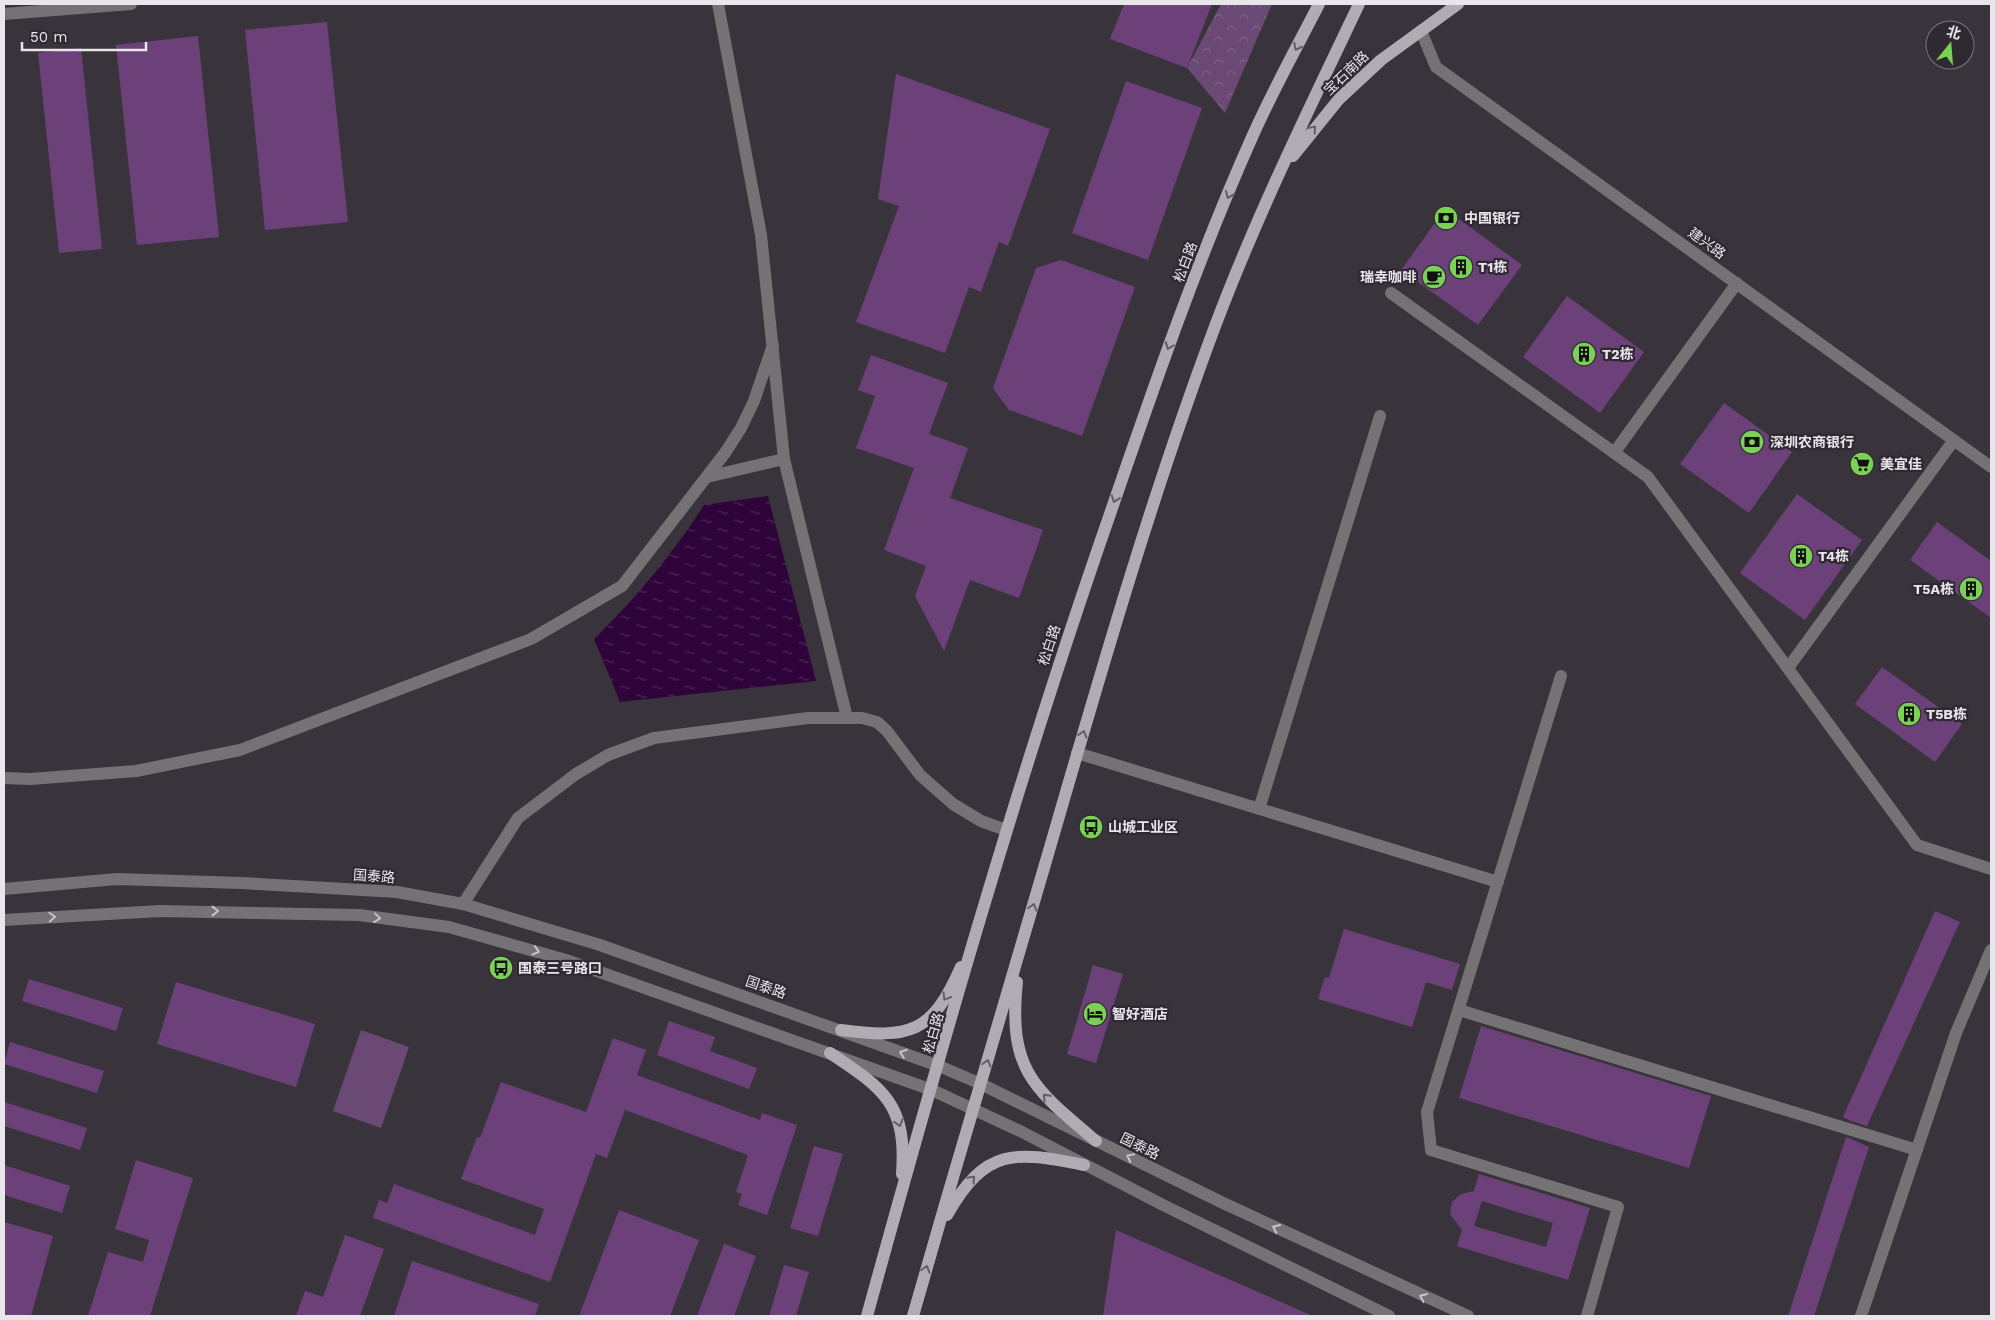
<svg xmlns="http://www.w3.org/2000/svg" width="1995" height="1320" viewBox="0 0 1995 1320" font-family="'Work Sans','Noto Sans SC',sans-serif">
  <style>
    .park { fill: url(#park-crowns) }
    .garden { fill: #6a4a74 }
    .water { fill: url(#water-ripples) }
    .building { fill: #6c417a; fill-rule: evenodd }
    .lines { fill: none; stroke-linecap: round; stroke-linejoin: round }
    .minor { stroke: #747275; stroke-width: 12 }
    .major { stroke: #b1acb3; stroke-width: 12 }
    .oneway { stroke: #635e65 }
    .oneway2 { stroke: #c6c3c8 }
    .labels { text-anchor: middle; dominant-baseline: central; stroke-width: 4.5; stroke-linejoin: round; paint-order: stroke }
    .street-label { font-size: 14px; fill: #e9e6eb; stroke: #2f2a31 }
    .poi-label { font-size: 14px; font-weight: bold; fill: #e9e6eb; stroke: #2f2a31; text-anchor: start }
  </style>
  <defs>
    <pattern id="park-crowns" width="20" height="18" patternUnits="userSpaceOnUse" patternTransform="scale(1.25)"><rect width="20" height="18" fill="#6a4a74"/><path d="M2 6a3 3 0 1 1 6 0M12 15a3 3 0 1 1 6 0" fill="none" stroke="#7f6488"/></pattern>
    <pattern id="water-ripples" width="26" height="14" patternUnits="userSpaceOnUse" patternTransform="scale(1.25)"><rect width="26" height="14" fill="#2f043b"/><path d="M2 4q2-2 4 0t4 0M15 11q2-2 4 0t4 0" fill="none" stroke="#4d2958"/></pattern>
  </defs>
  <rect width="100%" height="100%" fill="#39343b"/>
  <!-- park -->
  <path class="park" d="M1221 4H1272L1225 113 1187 68Z"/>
  <!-- garden -->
  <path class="garden" d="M361 1030 409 1047 381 1128 333 1111Z"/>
  <!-- water -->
  <path class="water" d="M768 496 816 681 620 702 594 639C636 598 672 555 704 505Z"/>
  <!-- building -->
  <path class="building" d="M1124 4H1212L1187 68 1110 39Z
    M327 22 348 222 265 230 245 30Z
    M198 36 219 237 137 245 116 45Z
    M81 48 102 249 59 253 38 53Z
    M896 74 1050 129 1008 246 999 242 981 292 969 287 945 353 856 322 899 206 878 199Z
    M1126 81 1202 108 1148 260 1072 233Z
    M1445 209 1522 265 1478 325 1401 270Z
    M1061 260 1135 287 1082 436 1009 410 993 388 1036 268Z
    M1567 296 1644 352 1600 413 1523 357Z
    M871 355 948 383 929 434 968 448 950 498 1043 530 1019 598 970 580 944 651 915 596 926 566 884 550 914 468 856 448 875 396 858 390Z
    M1724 403 1792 452 1749 513 1680 464Z
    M1797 494 1862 540 1805 620 1740 573Z
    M1937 522 1991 561V618L1910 560Z
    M1882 667 1962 724 1935 762 1855 704Z
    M1935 911 1960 922 1867 1126 1851 1121 1843 1117Z
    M1344 929 1460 964 1452 990 1426 982 1412 1027 1318 999 1325 977 1329 978Z
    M1093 965 1123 974 1096 1063 1067 1054Z
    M29 979 123 1008 116 1031 22 1001Z
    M176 982 315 1024 296 1087 157 1044Z
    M669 1021 715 1037 710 1051 757 1068 749 1089 657 1055Z
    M1481 1026 1711 1096 1689 1168 1459 1098Z
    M613 1038 646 1050 637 1075 760 1120 762 1113 797 1125 767 1215 738 1205 742 1194 736 1192 748 1155 625 1110 607 1158 596 1154 550 1282 373 1218 379 1200 387 1203 394 1184 535 1235 544 1209 461 1179 477 1137 480 1138 501 1082 586 1112Z
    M10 1042 104 1071 97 1093 4 1064Z
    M4 1102 87 1128 80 1150 4 1126Z
    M1846 1137 1869 1147 1814 1316H1788Z
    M814 1146 843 1154 818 1236 790 1228Z
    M136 1160 193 1178 150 1316H88L108 1252 143 1262 149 1240 115 1229Z
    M4 1165 70 1186 62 1213 4 1195Z
    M1479 1174 1590 1208 1568 1280 1457 1246 1462 1230 1450 1214 1452 1202 1461 1194 1474 1191ZM1482 1201 1553 1223 1546 1247 1474 1226Z
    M619 1210 699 1240 670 1316H579Z
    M4 1222 53 1236 31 1316H4Z
    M1116 1230 1313 1316H1103Z
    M345 1235 384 1249 360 1316H296L305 1291 323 1297Z
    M724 1244 756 1256 734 1316H697Z
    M412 1261 539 1304 535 1316H394Z
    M784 1265 809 1272 796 1316H769Z"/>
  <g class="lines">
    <!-- minor -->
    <path class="minor" d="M718 4 761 235 784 459 847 718
      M4 14 131 4
      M1421 31 1436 67 1991 467
      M1391 293 1648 477 1917 845 1991 869
      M1614 453 1737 283
      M707 477 784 459
      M1788 668 1954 440
      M1561 676 1427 1112 1431 1150 1618 1207 1587 1316
      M1077 753 1498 882
      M4 778 30 779 136 771 240 750 531 639 622 586 725 453 741 428 754 401 773 345
      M1259 809 1380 416
      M4 889 117 879 241 883 397 892 463 904 600 945 939 1066 981 1084 1221 1202 1468 1316
      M463 904 518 818 576 774 608 755 654 738 808 718H862L877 722 887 731 920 775 953 804 981 821 1006 830
      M4 920 160 911 359 915 449 927 566 960 932 1090 1022 1132 1165 1206 1389 1316
      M1459 1010 1917 1150
      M1861 1316 1956 1033 1991 950"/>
    <!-- major -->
    <path class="major" d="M1293 156 1339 99 1381 60 1458 4
      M1017 982C1008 1070 1033 1088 1096 1141
      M841 1030C909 1039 932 1034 961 967
      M830 1053C884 1089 907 1104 902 1174
      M947 1215C986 1147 1014 1151 1084 1165
      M867 1316C941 1047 1018 778 1110 514 1154 386 1198 258 1253 135 1273 90 1297 47 1319 4
      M913 1316C956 1164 1002 1013 1046 861 1098 682 1149 503 1214 329 1256 217 1308 111 1359 4"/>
  </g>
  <!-- one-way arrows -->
  <defs><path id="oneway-chevron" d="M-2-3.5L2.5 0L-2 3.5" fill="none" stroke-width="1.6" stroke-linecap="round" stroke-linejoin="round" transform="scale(1.25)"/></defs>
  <g class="oneway">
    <use href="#oneway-chevron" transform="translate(1297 47) rotate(117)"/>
    <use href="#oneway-chevron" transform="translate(1313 129) rotate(-49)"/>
    <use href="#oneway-chevron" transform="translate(1229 195) rotate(112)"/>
    <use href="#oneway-chevron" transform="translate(1169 346) rotate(111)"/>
    <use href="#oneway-chevron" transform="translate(1115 499) rotate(109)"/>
    <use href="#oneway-chevron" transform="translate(1083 734) rotate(-73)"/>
    <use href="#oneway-chevron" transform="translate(1033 907) rotate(-74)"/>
    <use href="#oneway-chevron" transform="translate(946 997) rotate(121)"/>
    <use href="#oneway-chevron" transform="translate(987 1063) rotate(-74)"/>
    <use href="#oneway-chevron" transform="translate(1046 1097) rotate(-134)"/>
    <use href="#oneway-chevron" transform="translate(899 1123) rotate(73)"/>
    <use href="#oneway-chevron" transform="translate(972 1179) rotate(-47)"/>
    <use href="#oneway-chevron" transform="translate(926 1269) rotate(-74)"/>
  </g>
  <g class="oneway2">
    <use href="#oneway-chevron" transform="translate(215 911)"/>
    <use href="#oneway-chevron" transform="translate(52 917) rotate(-3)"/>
    <use href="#oneway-chevron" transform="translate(377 918) rotate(7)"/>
    <use href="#oneway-chevron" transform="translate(536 951) rotate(16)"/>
    <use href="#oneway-chevron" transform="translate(903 1053) rotate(-160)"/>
    <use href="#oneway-chevron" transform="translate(1130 1157) rotate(-154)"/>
    <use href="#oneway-chevron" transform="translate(1276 1228) rotate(-155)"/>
    <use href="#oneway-chevron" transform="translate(1423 1297) rotate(-156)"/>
  </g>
  <!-- icons -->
  <defs>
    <g id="bank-disc" transform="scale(1.25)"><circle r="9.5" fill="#7bd156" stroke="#2f2a31"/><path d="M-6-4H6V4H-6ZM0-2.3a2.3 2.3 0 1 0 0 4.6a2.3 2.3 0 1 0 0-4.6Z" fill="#111"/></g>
    <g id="building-disc" transform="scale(1.25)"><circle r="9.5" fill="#7bd156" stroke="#2f2a31"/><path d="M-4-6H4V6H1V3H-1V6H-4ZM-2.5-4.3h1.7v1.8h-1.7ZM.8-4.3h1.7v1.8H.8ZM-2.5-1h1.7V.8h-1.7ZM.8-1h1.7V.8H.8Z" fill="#111"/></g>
    <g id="cafe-disc" transform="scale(1.25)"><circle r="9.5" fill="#7bd156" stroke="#2f2a31"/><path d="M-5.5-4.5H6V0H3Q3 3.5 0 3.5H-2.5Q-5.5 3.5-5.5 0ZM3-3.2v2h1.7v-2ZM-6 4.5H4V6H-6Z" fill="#111"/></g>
    <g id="supermarket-disc" transform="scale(1.25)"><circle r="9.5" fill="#7bd156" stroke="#2f2a31"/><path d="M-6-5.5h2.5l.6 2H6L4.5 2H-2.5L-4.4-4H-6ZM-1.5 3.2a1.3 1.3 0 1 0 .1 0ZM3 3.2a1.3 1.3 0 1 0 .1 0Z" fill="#111"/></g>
    <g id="bus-disc" transform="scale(1.25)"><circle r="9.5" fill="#7bd156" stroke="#2f2a31"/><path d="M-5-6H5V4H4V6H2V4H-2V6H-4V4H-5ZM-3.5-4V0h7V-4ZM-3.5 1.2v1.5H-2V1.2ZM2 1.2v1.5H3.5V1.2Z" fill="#111"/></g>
    <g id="hotel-disc" transform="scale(1.25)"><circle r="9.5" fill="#7bd156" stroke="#2f2a31"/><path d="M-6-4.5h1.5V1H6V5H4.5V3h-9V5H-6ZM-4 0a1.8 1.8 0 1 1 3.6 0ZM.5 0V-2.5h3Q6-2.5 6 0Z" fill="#111"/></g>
  </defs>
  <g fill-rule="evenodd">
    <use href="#bank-disc" x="1446" y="218"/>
    <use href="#building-disc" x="1461" y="267"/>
    <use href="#cafe-disc" x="1434" y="277"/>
    <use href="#building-disc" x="1584" y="354"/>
    <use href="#bank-disc" x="1752" y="442"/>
    <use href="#supermarket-disc" x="1862" y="464"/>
    <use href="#building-disc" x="1801" y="556"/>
    <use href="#building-disc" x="1971" y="589"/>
    <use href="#building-disc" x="1909" y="714"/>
    <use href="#bus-disc" x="1091" y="827"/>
    <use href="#bus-disc" x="501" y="968"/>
    <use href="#hotel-disc" x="1095" y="1014"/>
  </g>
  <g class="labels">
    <!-- street labels -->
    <g class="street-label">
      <text transform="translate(1346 73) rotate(-44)">宝石南路</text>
      <text transform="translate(1707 243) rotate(36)">建兴路</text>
      <text transform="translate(1185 262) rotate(-69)">松白路</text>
      <text transform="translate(1049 645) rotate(-72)">松白路</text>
      <text transform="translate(374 876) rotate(4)">国泰路</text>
      <text transform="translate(766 987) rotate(19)">国泰路</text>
      <text transform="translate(933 1033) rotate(-74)">松白路</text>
      <text transform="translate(1140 1146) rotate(26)">国泰路</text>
    </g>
    <!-- poi labels -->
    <g class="poi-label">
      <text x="1464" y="218">中国银行</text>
      <text x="1478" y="267">T1栋</text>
      <text x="1416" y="277" text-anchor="end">瑞幸咖啡</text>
      <text x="1602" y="354">T2栋</text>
      <text x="1770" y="442">深圳农商银行</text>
      <text x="1880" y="464">美宜佳</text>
      <text x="1818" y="556">T4栋</text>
      <text x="1954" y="589" text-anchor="end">T5A栋</text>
      <text x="1926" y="714">T5B栋</text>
      <text x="1108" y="827">山城工业区</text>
      <text x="518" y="968">国泰三号路口</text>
      <text x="1112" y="1014">智好酒店</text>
    </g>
  </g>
  <!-- border -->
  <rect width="1995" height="1320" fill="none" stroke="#e9e6eb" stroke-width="10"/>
  <!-- north arrow -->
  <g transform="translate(1950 45) rotate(17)"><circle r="24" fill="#2f2a31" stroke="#79757b"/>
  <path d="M0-4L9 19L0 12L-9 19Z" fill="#7bd156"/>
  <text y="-8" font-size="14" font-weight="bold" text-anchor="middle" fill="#e9e6eb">北</text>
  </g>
  <!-- scale -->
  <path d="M22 42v8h124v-8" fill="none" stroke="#e9e6eb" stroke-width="2.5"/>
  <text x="30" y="42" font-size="15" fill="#e9e6eb" stroke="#2f2a31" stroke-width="4" paint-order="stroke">50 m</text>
</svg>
